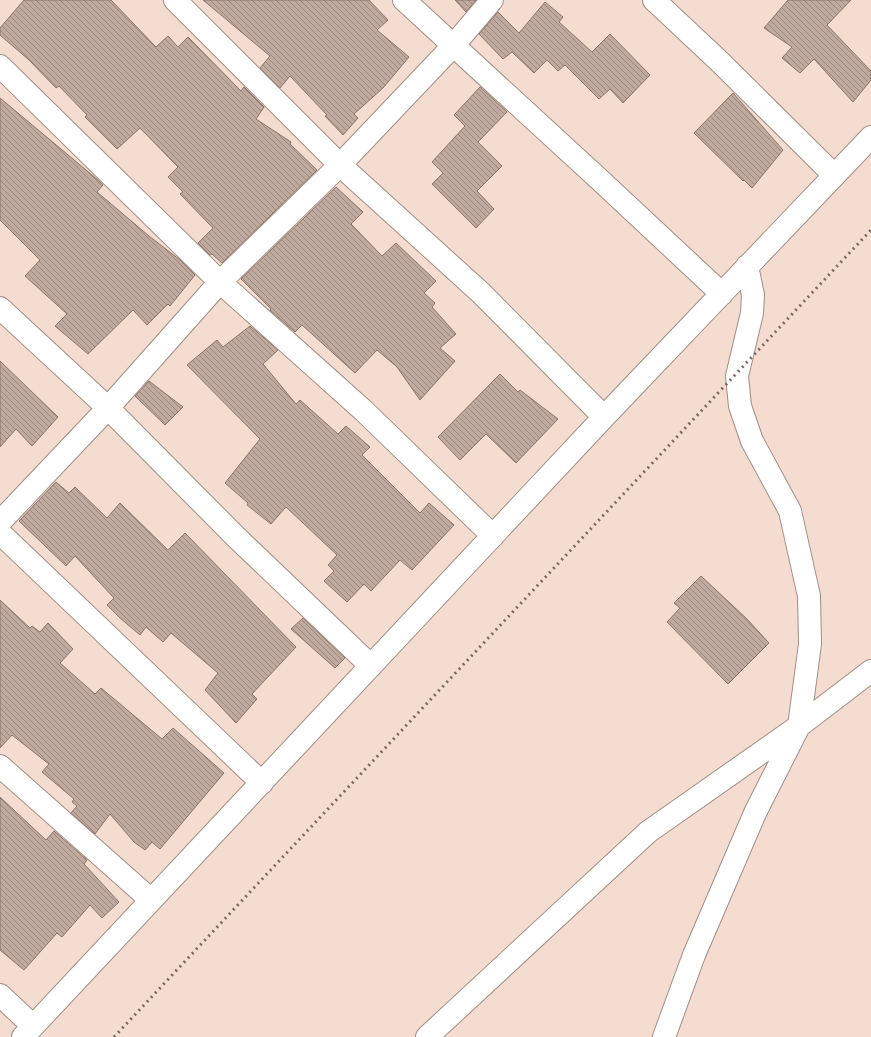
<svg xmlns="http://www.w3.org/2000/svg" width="871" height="1037" viewBox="0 0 871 1037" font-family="Ubuntu,sans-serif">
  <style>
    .building { fill: url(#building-back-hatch); stroke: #8a746a }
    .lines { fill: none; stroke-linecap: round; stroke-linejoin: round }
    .minor-casing { stroke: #a38d83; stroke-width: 24 }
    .minor { stroke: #fff; stroke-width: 22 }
    .rail { stroke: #796a63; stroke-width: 3; stroke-dasharray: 2 4; stroke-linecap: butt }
  </style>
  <defs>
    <pattern id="building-back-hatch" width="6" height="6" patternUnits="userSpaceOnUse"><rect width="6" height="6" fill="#c0a99f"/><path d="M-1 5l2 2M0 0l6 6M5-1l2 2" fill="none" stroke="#9c8981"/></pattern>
  </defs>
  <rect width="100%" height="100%" fill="#f4dcd1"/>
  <!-- building -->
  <path class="building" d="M24 0H111L156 47 168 36 178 47 188 37 241 91 244 87 264 107 256 119 291 142 290 144 317 170 222 263 212 254 210 255 198 243 213 228 180 194 183 192 168 177 178 167 140 128 117 149 85 117 87 115 59 86 56 88 29 60 0 35V28Z
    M203 0H369L388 20 377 30 409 57 383 88 354 114 358 118 343 135 325 116 327 115 290 76 280 88 260 68 270 56Z
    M455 0H476L466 12Z
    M788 0H851L827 25 871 71V80L853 102 814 59 800 73 782 58 792 47 764 28Z
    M545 2 563 17 559 22 592 52 610 34 650 75 623 103 610 89 599 99 565 65 558 71 547 60 534 73 512 52 503 59 479 34 498 12 519 33Z
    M480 87 507 112 478 142 502 166 477 191 494 209 476 228 432 184 443 173 432 162 465 126 454 115Z
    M733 93 783 150 752 188 744 180 743 181 694 133Z
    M0 98 98 180 103 185 97 192 149 236 180 260 195 275 170 306 168 304 147 325 133 310 88 354 55 326 67 314 25 276 40 260 0 220Z
    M336 187 363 212 351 224 382 256 396 243 436 281 424 293 435 303 432 307 456 334 440 348 455 361 420 400 397 367 377 350 355 373 302 325 295 332 270 310 271 309 241 279Z
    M250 326 278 350 263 364 296 404 300 400 338 434 346 426 370 447 362 455 420 513 429 503 454 525 412 570 400 560 371 591 364 584 347 602 324 581 334 571 328 565 337 555 286 507 271 524 247 505 248 503 225 483 260 439 187 365 217 340 223 347Z
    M0 361 58 417 32 446 16 429 0 447Z
    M500 374 518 392 520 390 558 419 516 463 486 434 460 460 438 437Z
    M149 381 183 407 165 425 135 396Z
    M56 482 69 493 75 487 107 518 120 503 168 550 185 533 296 647 252 694 257 699 236 723 205 690 218 673 171 633 163 642 146 627 140 635 120 618 107 605 114 598 75 556 66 566 19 521Z
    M701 576 747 619 769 643 728 684 667 622 680 608 674 603Z
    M0 600 30 628 32 626 40 632 48 623 73 649 60 663 95 694 101 688 162 739 173 728 224 773 160 849 152 842 145 850 134 842 110 814 95 834 71 813 77 806 72 802 74 799 42 772 49 764 12 735 0 748Z
    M303 618 345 658 335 668 291 629Z
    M0 797 46 840 54 831 87 860 84 864 119 902 102 918 90 905 62 937 57 933 24 970 0 950Z"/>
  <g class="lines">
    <!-- minor casing -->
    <g class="minor-casing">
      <path id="minor" d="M175 0 340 165 481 293 604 417
        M404 0 600 180 722 294
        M654 0 719 61 834 175
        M0 66 220 282 364 411 493 536
        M0 308 108 408 236 537 371 666
        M0 522 108 408 220 282 340 165 453 46 492 0
        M0 533 262 783
        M0 766 151 900
        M0 995 33 1026
        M23 1037 604 417 871 137
        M427 1037 648 832 799 726 871 671
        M664 1037 694 955 755 813 799 726 810 644 809 596 790 511 752 441 740 406 737 376 752 313 753 295 747 266"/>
    </g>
    <!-- minor -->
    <use href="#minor" class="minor"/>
    <!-- rail -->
    <path class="rail" d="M114 1037 871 230"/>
  </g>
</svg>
